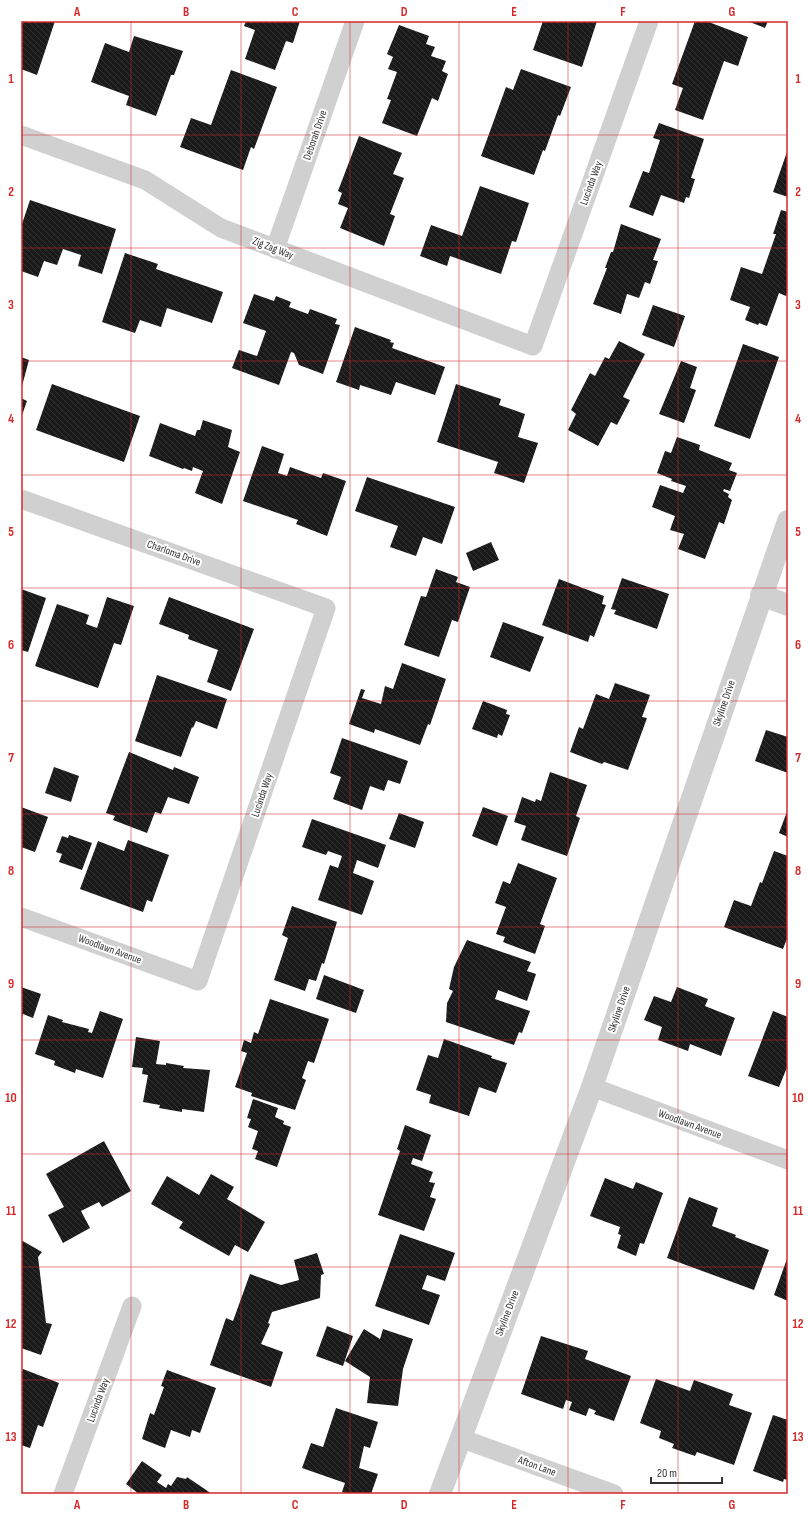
<svg xmlns="http://www.w3.org/2000/svg" width="809" height="1515" viewBox="0 0 809 1515" font-family="'Sofia Sans Condensed',sans-serif">
  <style>
    .building { fill: url(#building-back-hatch) }
    .lines { fill: none; stroke-linecap: round; stroke-linejoin: round }
    .minor { stroke: #d0d0d0; stroke-width: 19 }
    .tertiary { stroke: #d0d0d0; stroke-width: 22 }
    .grid { fill: none; stroke: #d62828; stroke-width: 1; stroke-opacity: 0.55 }
    .labels { text-anchor: middle; dominant-baseline: central; stroke-width: 4; stroke-linejoin: round; paint-order: stroke }
    .street-label { font-size: 11px; fill: #333; stroke: #fff }
    .neatline { fill: none; stroke: #d62828; stroke-width: 1.5 }
    .grid-label { font-size: 13px; text-anchor: middle; font-weight: bold; fill: #d62828 }
  </style>
  <defs>
    <pattern id="building-back-hatch" width="6" height="6" patternUnits="userSpaceOnUse"><rect width="6" height="6" fill="#1a1a1a"/><path d="M-1 5l2 2M0 0l6 6M5-1l2 2" fill="none" stroke="#333"/></pattern>
  </defs>
  <rect width="100%" height="100%" fill="#fff"/>
  <!-- building -->
  <path class="building" d="M21 21H55L37 75 21 69Z
    M246 21H300L293 43 286 41 275 70 245 59 255 30 244 26Z
    M543 21H597L582 67 533 50Z
    M695 21H706L748 37 738 66 724 61 703 120 675 110 683 88 672 84Z
    M747 21H768L765 28Z
    M399 25 429 36 426 44 435 47 431 56 446 61 442 71 448 74 438 101 432 98 417 136 382 123 391 100 387 99 397 72 388 69 393 57 387 54Z
    M134 36 183 51 174 75H171L156 116 126 105 129 96 91 82 105 43 129 52Z
    M521 69 571 87 560 116 558 115 545 151 543 150 534 175 481 156 506 87 513 90Z
    M231 70 277 87 254 149 251 147 243 170 180 147 191 118 211 125Z
    M659 123 704 139 691 178 695 179 689 198 686 197 684 203 661 195 653 216 629 207 643 171 649 173 660 140 653 138Z
    M359 136 402 153 393 174 404 178 390 214 395 216 384 246 340 228 348 208 338 204 342 193 338 191Z
    M788 149V197L773 192Z
    M480 186 529 203 516 242 512 241 501 274 450 256 447 266 420 256 431 225 462 236Z
    M30 200 116 229 102 274 78 266 81 255 63 249 57 265 44 261 38 277 21 271V227Z
    M781 210 788 212V292L786 296 779 293 767 326 759 323 758 325 745 320 750 307 730 300 741 267 762 274 776 234H773Z
    M621 224 661 239 653 260 658 261 650 284 645 282 639 298 627 294 621 314 593 304 607 268H605L611 252H613Z
    M125 253 158 264 156 269 223 292 212 323 167 308 161 327 140 320 135 333 102 322Z
    M254 294 274 301 276 296 291 302 289 307 308 314 310 309 337 319 335 324 340 325 323 374 299 365 294 353 291 352 279 385 232 368 239 350 257 356 266 331 243 323Z
    M653 305 685 316 674 347 642 335Z
    M355 327 391 340 390 342 394 343 392 348 445 367 435 395 396 382 391 395 360 385 359 390 336 382Z
    M619 341 645 354 623 397 630 400 617 425 611 422 598 446 568 430 576 414 571 410 590 373 595 376 605 357 609 359Z
    M743 344 779 357 750 439 714 426Z
    M21 357 29 360 22 386H21Z
    M681 361 697 367 690 388 696 390 684 423 659 414Z
    M52 384 140 416 124 462 36 430Z
    M456 384 501 399 499 405 525 414 518 437 538 443 524 483 494 473 498 462 437 442Z
    M21 398 27 401 21 418Z
    M203 420 232 430 228 447 240 452 222 504 195 493 203 471 193 467 192 471 184 468 183 469 149 456 160 423 195 436 197 430H200Z
    M677 437 700 445 699 450 732 463 729 470 737 473 730 491 724 489 723 491 729 494 728 497 732 500 724 524 719 522 705 559 678 549 684 534 670 530 675 516 652 507 660 485 683 493 686 486 671 481 672 479 657 473 665 451 671 453Z
    M262 446 284 454 278 473 287 476 290 467 321 478 323 473 346 481 327 536 296 524 298 520 243 501Z
    M367 477 455 507 442 544 423 537 416 556 390 547 398 526 355 511Z
    M491 542 499 560 473 571 466 553Z
    M436 569 458 577 456 582 470 587 458 622 452 620 439 657 404 645 421 596 426 597Z
    M622 578 669 594 657 629 614 614 616 610 611 609Z
    M559 579 604 596 602 604 606 605 594 637 590 635 588 642 542 625Z
    M21 589 46 598 28 652 21 650Z
    M107 597 134 606 121 645 114 643 98 688 35 666 57 604 89 615 86 624 97 628Z
    M169 597 254 629 231 691 207 682 218 650 188 639 189 635 159 624Z
    M503 622 544 637 530 672 490 657Z
    M402 663 446 679 430 725 428 724 420 745 375 729 374 733 349 724 361 689 365 690 362 698 381 704 385 686 393 689Z
    M157 675 227 699 217 729 196 721 193 728 192 727 181 757 135 741Z
    M615 683 650 695 642 717 647 718 628 770 604 762 602 764 570 752 579 727 583 729 596 694 609 699Z
    M483 701 507 710 506 714 510 715 502 736 498 734 497 738 472 729Z
    M766 730 788 737V773L755 761Z
    M342 738 408 761 400 784 388 780 384 791 370 786 362 810 333 799 341 777 330 773Z
    M129 752 173 770 174 767 199 777 189 804 168 797 161 814 155 812 147 833 113 820 115 816 106 813Z
    M54 767 79 776 71 802 45 793Z
    M550 772 587 785 576 816 580 818 567 856 521 840 526 826 514 822 522 797 535 802 536 799 541 801Z
    M21 807 48 817 35 852 21 847Z
    M483 807 508 816 497 846 472 836Z
    M788 809V837L779 833Z
    M399 813 424 822 415 848 389 839Z
    M312 819 386 845 378 868 357 860 353 873 374 881 362 915 318 900 330 865 338 868 342 856 328 851 326 855 302 847Z
    M69 835 92 843 82 870 59 862 62 854 56 852 62 836 68 838Z
    M128 840 169 855 152 902 147 900 143 912 80 889 98 841 124 851Z
    M774 851 788 856V936L783 949 724 927 734 900 751 906 760 882 762 883Z
    M518 863 557 878 540 924 545 926 535 954 503 942 505 937 496 934 506 907 495 903 503 881 510 884Z
    M292 906 337 922 324 964 322 963 316 981 309 979 305 991 274 980 288 938 282 935Z
    M467 940 531 962 527 971 536 974 527 1001 498 990 495 999 530 1011 522 1033 519 1032 514 1045 446 1022 447 1003 453 991 449 989 454 967Z
    M324 975 364 990 356 1013 316 999Z
    M21 987 41 994 33 1018 23 1014 21 1019Z
    M677 987 708 999 705 1006 735 1018 721 1056 690 1044 688 1051 658 1040 662 1027 644 1020 654 996 671 1002Z
    M270 999 329 1019 314 1063 308 1061 302 1078 306 1080 295 1110 251 1096 252 1093 235 1087 247 1053 241 1051 244 1040 251 1043 254 1032 258 1034Z
    M100 1011 123 1019 103 1078 76 1069 75 1073 54 1065 55 1061 35 1054 48 1015 63 1020 62 1022 89 1029 88 1032 92 1033Z
    M773 1011 788 1017V1065L779 1087 748 1076Z
    M136 1037 160 1041 156 1064 166 1065V1063L184 1066 183 1068 210 1070 204 1112 182 1109V1112L159 1108 160 1105 143 1102 148 1075 142 1074 143 1068 132 1067Z
    M444 1039 492 1056 491 1058 507 1063 496 1093 479 1087 469 1116 429 1103 431 1095 416 1090 428 1055 438 1058Z
    M253 1099 278 1108 275 1117 284 1121 283 1124 291 1127 277 1167 255 1159 258 1151 252 1149 258 1131 248 1127 251 1119 247 1118Z
    M405 1125 431 1135 422 1161 413 1158 411 1164 433 1172 429 1182 435 1183 430 1197 436 1199 424 1231 378 1215 400 1151 397 1149Z
    M104 1141 131 1191 102 1207 99 1202 81 1211 90 1228 63 1243 48 1215 64 1207 46 1174Z
    M211 1174 234 1187 227 1199 265 1222 248 1252 235 1245 229 1256 179 1228 183 1222 151 1204 167 1176 199 1195Z
    M605 1178 633 1189 636 1182 663 1193 644 1244 640 1243 636 1256 617 1248 621 1235 618 1234 620 1227 590 1216Z
    M689 1197 718 1208 712 1226 736 1235 735 1237 769 1250 754 1290 667 1258Z
    M400 1234 455 1253 445 1281 427 1275 422 1289 440 1295 429 1325 375 1306Z
    M21 1240 42 1252 38 1257 46 1323 52 1324 41 1355 21 1348Z
    M317 1253 324 1274 321 1275 320 1298 272 1312 268 1323 270 1324 261 1344 283 1352 271 1387 210 1365 226 1318 233 1321 250 1274 281 1285 299 1280 294 1260Z
    M788 1256V1301L774 1295Z
    M327 1326 353 1336 343 1366 316 1356Z
    M364 1329 380 1339 383 1329 413 1339 403 1369 398 1406 367 1403 370 1377 345 1361Z
    M541 1336 588 1351 585 1359 631 1376 614 1421 594 1414 596 1411 589 1408 586 1416 569 1410 572 1402 566 1400 563 1409 521 1394Z
    M23 1369 59 1383 43 1427 38 1425 30 1448 21 1445V1374Z
    M167 1370 216 1388 200 1433 192 1430 190 1437 171 1430 165 1448 142 1439 150 1413 154 1415 164 1387 161 1386Z
    M656 1379 690 1391 694 1380 733 1394 729 1405 752 1413 734 1465 697 1452 695 1456 672 1448 674 1444 659 1438 661 1431 640 1423Z
    M336 1408 378 1422 370 1448 364 1446 359 1468 378 1474 371 1494H349L342 1492 345 1483 302 1468 311 1443 323 1447Z
    M773 1415 788 1420V1480L784 1479 783 1482 753 1471Z
    M142 1461 162 1475 157 1482 166 1488 168 1484 171 1486 177 1477 186 1479 187 1477 212 1494H139L126 1484Z"/>
  <g class="lines">
    <!-- minor -->
    <path class="minor" d="M21 135 145 180 221 228 533 346 649 21
      M275 249 355 21
      M21 499 326 608 198 981 21 917
      M592 1087 788 1160
      M460 1438 614 1494
      M63 1494 132 1306"/>
    <!-- tertiary -->
    <path class="tertiary" d="M761 595 788 605
      M440 1494 592 1087 788 521"/>
  </g>
  <!-- grid -->
  <path class="grid" d="M131 21V1494M241 21V1494M350 21V1494M459 21V1494M568 21V1494M678 21V1494M21 135H788M21 248H788M21 361H788M21 475H788M21 588H788M21 701H788M21 814H788M21 927H788M21 1040H788M21 1154H788M21 1267H788M21 1380H788"/>
  <g class="labels">
    <!-- street labels -->
    <g class="street-label">
      <text transform="translate(315 135) rotate(-71)">Deborah Drive</text>
      <text transform="translate(591 183) rotate(-70)">Lucinda Way</text>
      <text transform="translate(273 248) rotate(21)">Zig Zag Way</text>
      <text transform="translate(174 553) rotate(20)">Charloma Drive</text>
      <text transform="translate(724 703) rotate(-71)">Skyline Drive</text>
      <text transform="translate(262 795) rotate(-71)">Lucinda Way</text>
      <text transform="translate(110 949) rotate(20)">Woodlawn Avenue</text>
      <text transform="translate(619 1009) rotate(-71)">Skyline Drive</text>
      <text transform="translate(690 1124) rotate(20)">Woodlawn Avenue</text>
      <text transform="translate(507 1313) rotate(-69)">Skyline Drive</text>
      <text transform="translate(98 1400) rotate(-70)">Lucinda Way</text>
      <text transform="translate(537 1466) rotate(20)">Afton Lane</text>
    </g>
  </g>
  <!-- border -->
  <rect width="809" height="1515" fill="none" stroke="#ffffff" stroke-width="44"/>
  <!-- scale -->
  <path d="M651 1477v6h71v-6" fill="none" stroke="#333333" stroke-width="2"/>
  <text x="657" y="1477" font-size="12" fill="#333333" stroke="#ffffff" stroke-width="3" paint-order="stroke">20 m</text>
  <rect x="22" y="22" width="765" height="1471" class="neatline"/>
  <g class="grid-label">
    <text x="77" y="16">A</text>
    <text x="186" y="16">B</text>
    <text x="295" y="16">C</text>
    <text x="404" y="16">D</text>
    <text x="514" y="16">E</text>
    <text x="623" y="16">F</text>
    <text x="732" y="16">G</text>
    <text x="11" y="83">1</text>
    <text x="798" y="83">1</text>
    <text x="11" y="196">2</text>
    <text x="798" y="196">2</text>
    <text x="11" y="309">3</text>
    <text x="798" y="309">3</text>
    <text x="11" y="423">4</text>
    <text x="798" y="423">4</text>
    <text x="11" y="536">5</text>
    <text x="798" y="536">5</text>
    <text x="11" y="649">6</text>
    <text x="798" y="649">6</text>
    <text x="11" y="762">7</text>
    <text x="798" y="762">7</text>
    <text x="11" y="875">8</text>
    <text x="798" y="875">8</text>
    <text x="11" y="988">9</text>
    <text x="798" y="988">9</text>
    <text x="11" y="1102">10</text>
    <text x="798" y="1102">10</text>
    <text x="11" y="1215">11</text>
    <text x="798" y="1215">11</text>
    <text x="11" y="1328">12</text>
    <text x="798" y="1328">12</text>
    <text x="11" y="1441">13</text>
    <text x="798" y="1441">13</text>
    <text x="77" y="1509">A</text>
    <text x="186" y="1509">B</text>
    <text x="295" y="1509">C</text>
    <text x="404" y="1509">D</text>
    <text x="514" y="1509">E</text>
    <text x="623" y="1509">F</text>
    <text x="732" y="1509">G</text>
  </g>
</svg>
